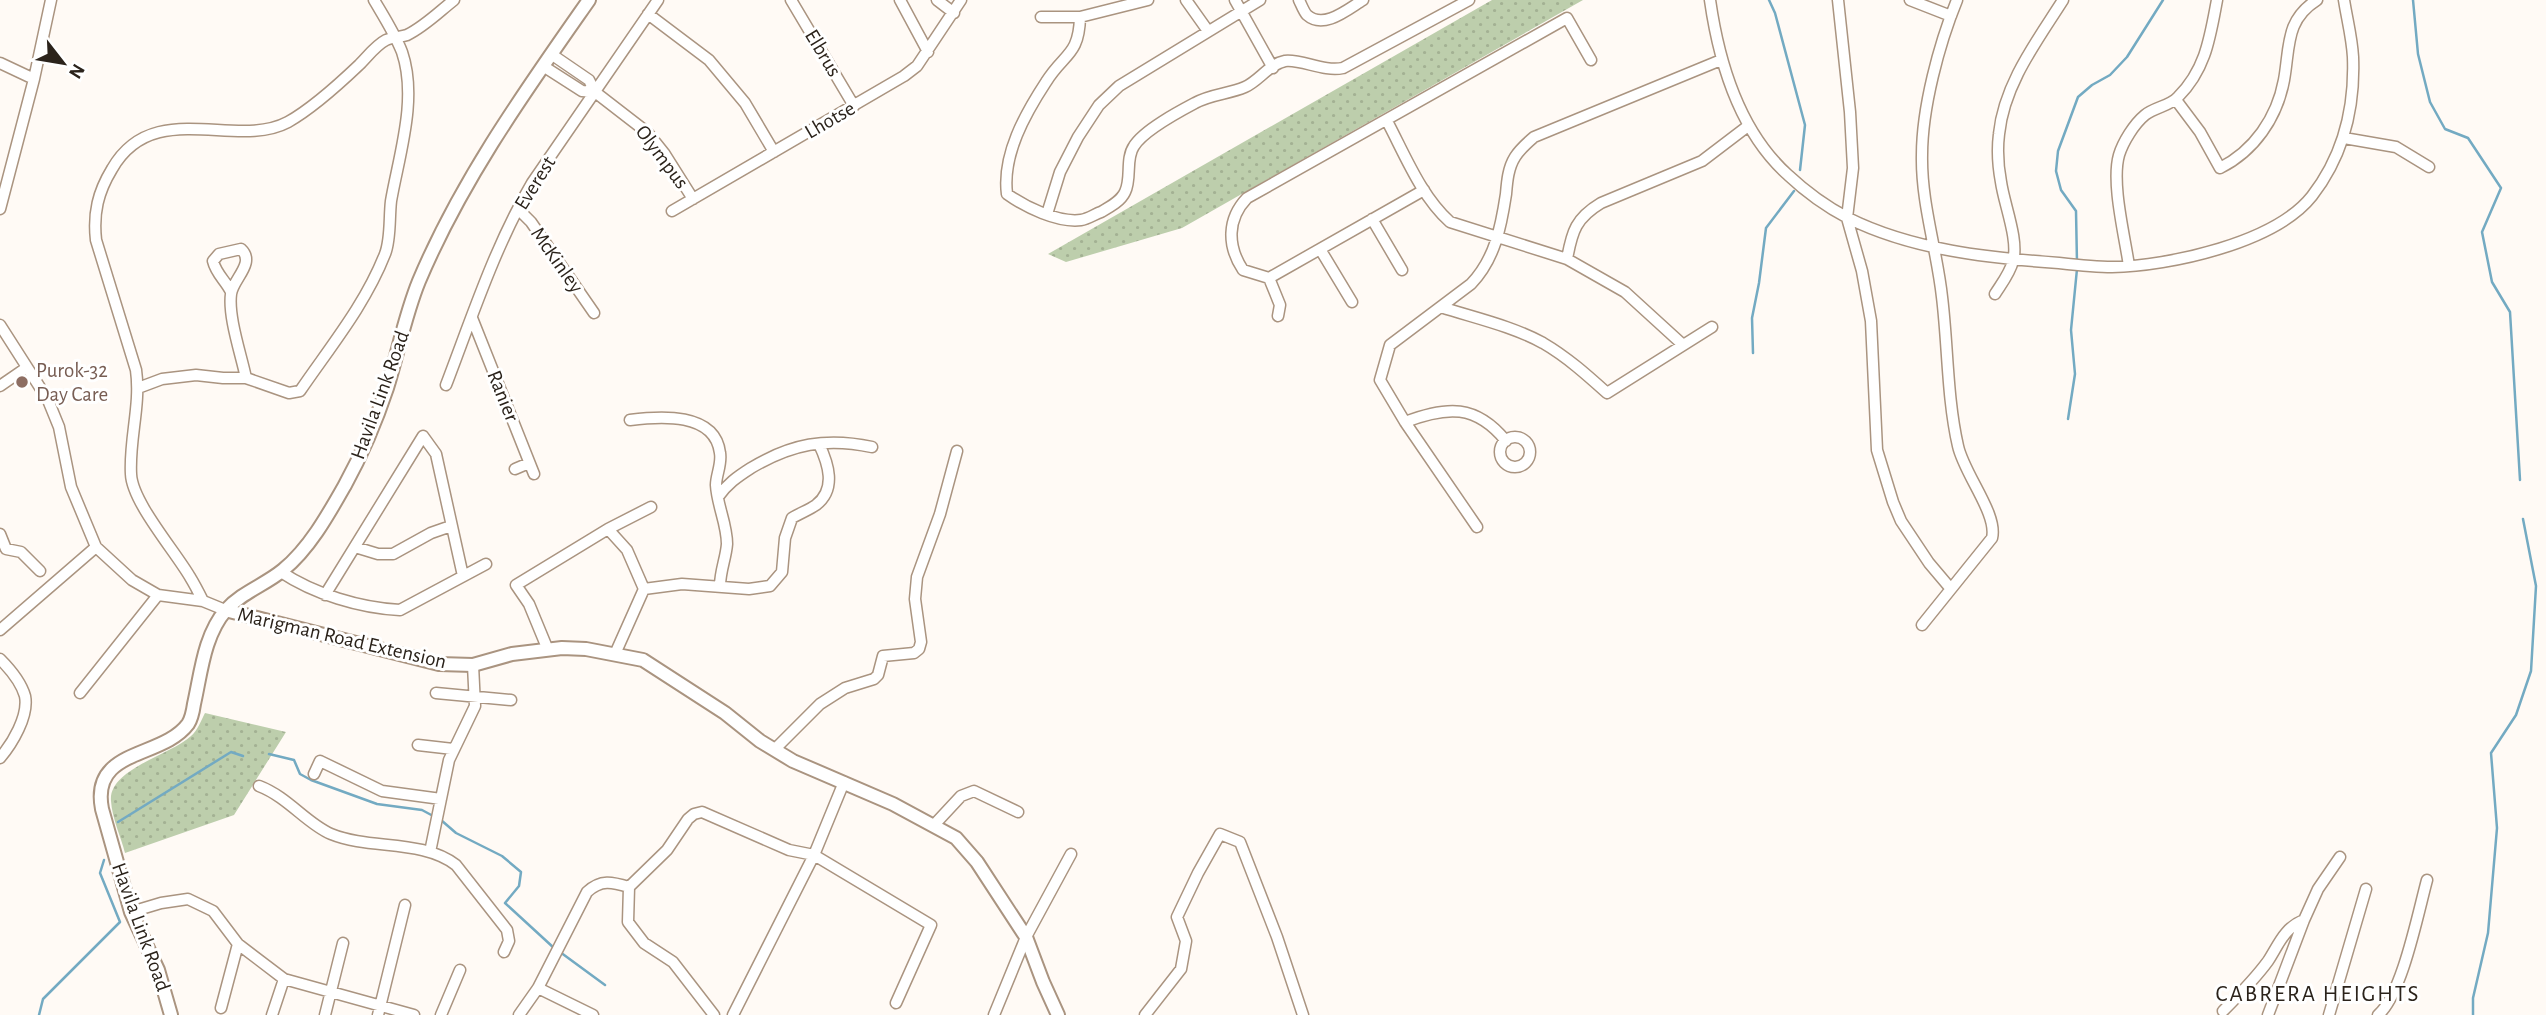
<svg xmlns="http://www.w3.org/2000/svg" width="2546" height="1015" viewBox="0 0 2546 1015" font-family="'Alegreya Sans',sans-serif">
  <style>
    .grass { fill: url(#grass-dots) }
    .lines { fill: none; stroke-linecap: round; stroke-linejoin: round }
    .stream { stroke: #73aac2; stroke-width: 2.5 }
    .minor-casing { stroke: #aa9480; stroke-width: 13 }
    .tertiary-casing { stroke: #aa9480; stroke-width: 16 }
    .minor { stroke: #fff; stroke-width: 10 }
    .tertiary { stroke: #fff; stroke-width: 12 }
    .education-dot { fill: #8d6e63; stroke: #fff; stroke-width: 2.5 }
    .labels { text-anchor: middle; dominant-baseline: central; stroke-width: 6; stroke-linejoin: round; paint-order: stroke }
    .street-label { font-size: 21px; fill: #2b231b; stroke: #fff }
    .education-label { font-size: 21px; fill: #785e54; stroke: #fff; text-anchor: start }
    .neighbourhood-label { font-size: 23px; letter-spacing: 2px; fill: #2b231b; stroke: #fff }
  </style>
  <defs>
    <pattern id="grass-dots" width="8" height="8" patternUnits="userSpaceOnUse" patternTransform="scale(1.75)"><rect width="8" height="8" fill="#bdceac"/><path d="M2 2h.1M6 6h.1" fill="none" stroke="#a3b193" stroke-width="1.8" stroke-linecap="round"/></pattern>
  </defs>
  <rect width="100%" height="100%" fill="#fffaf5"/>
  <!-- grass -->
  <path class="grass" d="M1492 0H1583L1182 228 1066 262 1048 254Z
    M205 713 286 732 234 815 125 853C121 837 112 818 111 801 108 769 171 755 191 736 197 731 201 721 205 713Z"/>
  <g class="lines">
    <!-- stream -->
    <path class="stream" d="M1769 0 1775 13 1805 125 1800 170
      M2413 0 2418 54 2430 102 2445 129 2468 138 2501 188 2482 232 2492 282 2510 312 2520 480
      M2077 263 2076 211 2061 190 2056 171 2058 151 2078 97 2092 85 2110 75 2127 57 2163 0
      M1753 353 1752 318 1759 283 1766 228 1794 191
      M2068 419 2075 374 2071 330 2077 269
      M269 754 294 760 300 774 311 780 377 804 422 810 435 817
      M441 820 456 833 502 856 521 872 519 886 505 903 554 948
      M118 822 231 752 243 756
      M560 952 605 985
      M39 1015 43 999 120 922 100 873 104 860
      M2473 1015V998L2488 933 2497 828 2491 753 2516 715 2531 671 2536 586 2523 519"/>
    <!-- minor casing -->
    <g class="minor-casing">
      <path id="minor" d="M791 0 854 106
        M900 0 928 52
        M937 0 954 13
        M1186 0 1208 31
        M1235 0 1273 68
        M1299 0C1301 4 1304 12 1307 15 1324 30 1348 9 1363 0
        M1710 0C1719 63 1739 131 1788 175 1805 191 1827 207 1848 218 1912 250 1989 258 2059 263 2077 265 2095 267 2112 267 2169 266 2275 243 2312 196 2343 156 2355 108 2353 57 2352 38 2347 19 2344 0
        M1838 0 1850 112 1853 168 1847 218 1862 271 1871 321 1877 450 1893 502 1901 521 1929 563 1951 589
        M1910 0 1951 16
        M648 14 709 60 745 103 774 152
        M1041 17H1080L1148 0
        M1080 17C1079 56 1064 53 1046 82 1025 114 1002 155 1007 194 1025 207 1058 223 1081 220 1088 219 1095 214 1101 212 1110 207 1121 201 1125 192 1132 178 1125 159 1134 146 1144 130 1178 112 1195 103 1211 94 1229 94 1245 87 1259 81 1269 64 1285 61 1302 59 1323 72 1343 68L1469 0
        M551 54 589 80 595 92
        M0 63 34 79
        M543 66 582 91 595 92
        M595 92 648 133 664 153 693 199
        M2176 100 2200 132 2220 168C2254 151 2277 118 2284 80 2290 47 2285 20 2317 0
        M1387 121C1405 155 1421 196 1450 222L1567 259 1625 292 1682 344
        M2344 138 2396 147 2429 167
        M1424 190 1269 278 1243 270C1227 246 1227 219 1247 198L1567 18 1591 60
        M0 209 34 79 51 0
        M518 209 531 222 594 313
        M672 211 904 76 917 66 961 0
        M1047 214 1060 172 1078 137 1099 105 1119 86 1260 0
        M1372 219 1402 270
        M1320 249 1352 302
        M1567 259C1572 231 1576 218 1601 203L1702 161 1748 126
        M2129 266C2125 237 2111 183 2119 155 2123 142 2134 124 2145 115 2155 107 2170 106 2178 97 2206 69 2210 37 2217 0
        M1269 278 1280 305 1278 316
        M231 292C226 281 216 274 213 261L219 254 241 249C256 263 233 279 231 294 228 317 241 354 246 378
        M1995 294C2002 283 2010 273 2013 261 2019 240 2004 204 2001 182 1998 166 1997 150 1999 134 2004 84 2037 41 2063 0
        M1441 307C1475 318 1512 326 1543 343 1567 357 1587 375 1607 393L1712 327
        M472 318 534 474
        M0 325 48 400 59 427 71 487 96 547 132 580 158 595 203 601 225 610
        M446 385C472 317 495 246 532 183L658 0
        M0 386 26 368
        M138 388 162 379 196 375 223 378H246L289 393 300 391C330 347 365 305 385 254 391 239 389 218 391 201 399 155 418 99 402 52 395 34 384 17 374 0
        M630 420C660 416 715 412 720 453 722 464 716 475 716 485 717 505 727 524 727 544 726 558 720 571 720 586
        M1405 422C1447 406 1476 404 1506 441
        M1500 452a15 15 0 1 1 30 0a15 15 0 1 1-30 0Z
        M515 469 529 463
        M718 497C727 484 737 477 751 468 791 444 826 437 872 447
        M1477 527 1405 422 1380 380 1390 345 1471 284C1495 259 1501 227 1506 194 1507 182 1508 168 1515 157 1520 149 1527 143 1534 137L1721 60
        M608 529 627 550 644 589 615 654
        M0 534 6 549 21 552 40 571
        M355 547 378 554H393L431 533 451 526
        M281 572C314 594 360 608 400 610L486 564
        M644 589 682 584 749 589 770 586 782 572 785 538 792 518C800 513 809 510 816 505 837 489 828 463 819 444
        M325 595 423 436 436 454 463 576
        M203 601C199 593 195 585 190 577 175 551 132 502 131 474 129 439 141 405 136 370L96 240C93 213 98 192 112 169 153 97 236 150 288 122 313 108 338 85 359 65 367 57 376 45 386 40 392 37 401 37 407 35 424 27 440 11 454 0
        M1922 625 1992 538C1998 514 1964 474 1958 446 1947 398 1948 346 1942 297 1937 250 1921 203 1922 155 1922 108 1939 44 1957 0
        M0 630 96 547
        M548 650 529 604 516 585 608 529 651 507
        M0 659C10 669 21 682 25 696 29 716 12 744 0 758
        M80 693 158 595
        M436 693 511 700
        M418 745 453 749
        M774 750 820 704 845 688 874 679 878 675 883 656 914 653 919 649 921 642 915 599 917 577 940 514 957 451
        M314 774 320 761 382 791 441 799
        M259 786C288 797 307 824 331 834 370 850 422 839 456 865L507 930 509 941 504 952
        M934 825 961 796 974 791 1018 812
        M430 852 449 760 475 706 473 665
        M131 912 161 903 188 899 213 911 238 944 284 979 414 1015
        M538 988 593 1015
        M221 1008 238 944
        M2223 1011C2239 995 2255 979 2268 961 2279 944 2284 928 2304 920
        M272 1015 284 979
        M325 1015 343 943
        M378 1015 405 905
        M441 1015 460 970
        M519 1015 538 988 587 892C601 879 612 882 629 887
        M714 1015 673 962 644 943 628 922 629 887 667 850 688 819 694 814 702 812 789 850 814 855 931 925 896 1003
        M733 1015 814 855 844 782
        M994 1015 1026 937 1071 854
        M1145 1015 1181 969 1186 941 1177 917 1198 873 1220 834 1240 842 1277 937 1303 1015
        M2268 1015 2304 920 2318 889 2340 857
        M2329 1015 2366 889
        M2378 1015C2402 995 2418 913 2427 880"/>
    </g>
    <!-- tertiary casing -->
    <g class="tertiary-casing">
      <path id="tertiary" d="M225 610 439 664 473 665 512 654 562 648 586 649 643 660 725 713 760 741 793 761 893 804 956 838 977 862 1026 937 1043 982 1058 1015
        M171 1015 158 970 131 912 102 809C90 748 162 759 188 724 192 718 193 711 194 704 201 673 204 635 226 610 242 592 265 585 283 570 309 549 328 515 345 485 362 454 376 421 387 388 398 353 405 315 419 281 462 179 526 90 589 0"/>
    </g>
    <!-- minor -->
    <use href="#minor" class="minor"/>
    <!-- tertiary -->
    <use href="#tertiary" class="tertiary"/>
  </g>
  <!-- markers -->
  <circle class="education-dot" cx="22" cy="382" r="7"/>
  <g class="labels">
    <!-- street labels -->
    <g class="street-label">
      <text transform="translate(823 53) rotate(59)">Elbrus</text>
      <text transform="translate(830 120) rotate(-30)">Lhotse</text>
      <text transform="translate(662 157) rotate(53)">Olympus</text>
      <text transform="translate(535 183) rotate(-58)">Everest</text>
      <text transform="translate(557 260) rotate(55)">McKinley</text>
      <text transform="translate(380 395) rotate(-70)">Havila Link Road</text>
      <text transform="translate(503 396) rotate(68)">Ranier</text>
      <text transform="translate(342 638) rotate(13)">Marigman Road Extension</text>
      <text transform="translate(141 927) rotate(70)">Havila Link Road</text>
    </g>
    <!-- education labels -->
    <g class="education-label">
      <text x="36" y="370">Purok-32<tspan x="36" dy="24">Day Care</tspan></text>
    </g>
    <!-- neighbourhood labels -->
    <g class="neighbourhood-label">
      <text x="2318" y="994">CABRERA HEIGHTS</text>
    </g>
  </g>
  <!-- north arrow -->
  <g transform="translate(63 63) rotate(121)" stroke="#ffffff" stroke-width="5" paint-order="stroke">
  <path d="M0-5L12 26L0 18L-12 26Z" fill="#2b231b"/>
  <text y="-10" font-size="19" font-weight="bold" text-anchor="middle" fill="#2b231b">N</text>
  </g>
</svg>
